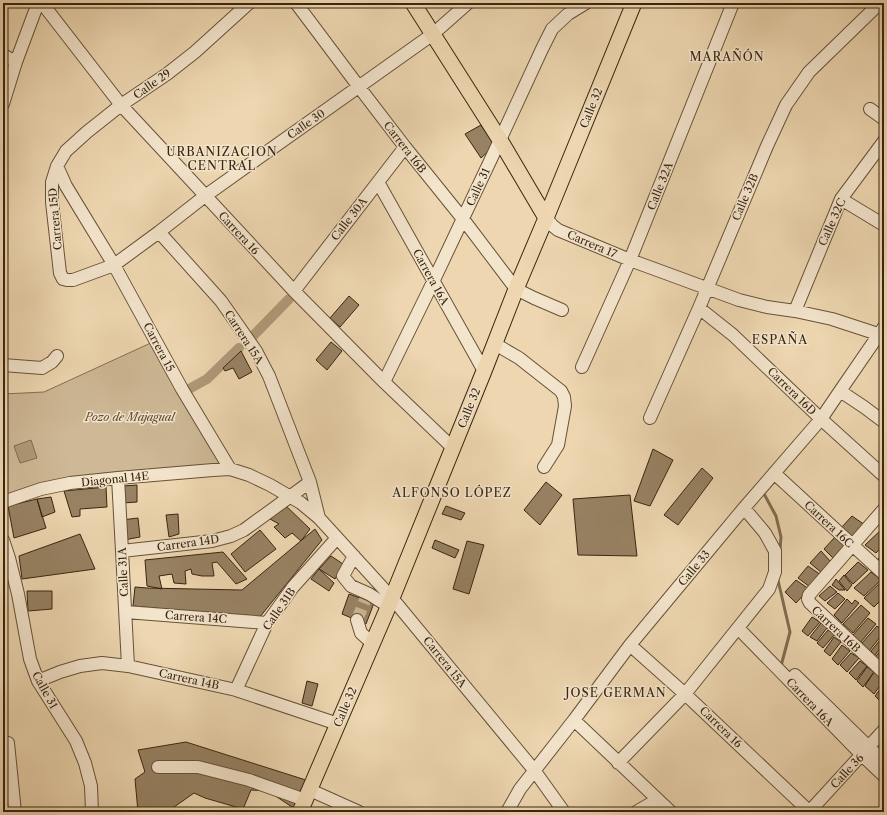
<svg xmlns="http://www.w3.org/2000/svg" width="887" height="815" viewBox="0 0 887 815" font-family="'Libre Caslon Text',serif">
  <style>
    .green { fill: #ceb895; stroke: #846f52 }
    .water { fill: #b09a7a; stroke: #806c50 }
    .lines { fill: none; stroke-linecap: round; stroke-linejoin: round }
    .stream { stroke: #806c50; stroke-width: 3 }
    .canal { stroke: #b09a7a; stroke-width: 10 }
    .building { fill: #978263; stroke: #392610 }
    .minor-tunnel { stroke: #c9b390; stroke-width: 12; stroke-dasharray: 12 6; stroke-linecap: butt }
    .minor-casing { stroke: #665238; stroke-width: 14 }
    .major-casing { stroke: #392610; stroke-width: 17 }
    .minor { stroke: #f3e4cc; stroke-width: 12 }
    .major { stroke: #edd6b0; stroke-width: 15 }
    .labels { text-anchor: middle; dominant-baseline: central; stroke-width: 3; stroke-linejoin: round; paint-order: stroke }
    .street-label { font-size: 11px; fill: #392610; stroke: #f3e4cc }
    .park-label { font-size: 11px; font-style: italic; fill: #5e4a31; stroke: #f3e4cc }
    .neighbourhood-label { font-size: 12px; letter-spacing: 1px; fill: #392610; stroke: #f3e4cc }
  </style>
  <rect width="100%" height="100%" fill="#edd6b0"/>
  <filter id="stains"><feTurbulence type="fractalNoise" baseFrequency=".005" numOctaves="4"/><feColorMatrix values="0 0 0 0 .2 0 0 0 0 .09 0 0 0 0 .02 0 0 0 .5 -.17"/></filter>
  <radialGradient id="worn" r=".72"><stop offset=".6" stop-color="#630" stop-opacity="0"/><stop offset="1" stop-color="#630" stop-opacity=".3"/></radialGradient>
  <!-- green -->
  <path class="green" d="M155 341 231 473 118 478 3 502V394L44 392Z"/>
  <!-- water -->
  <path class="water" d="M31 440 37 458 20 463 14 446Z"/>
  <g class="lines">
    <!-- stream -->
    <path class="stream" d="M763 492 776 516 781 537 780 550
      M778 580 790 632 781 666 782 667"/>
    <!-- canal -->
    <path class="canal" d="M252 337 289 299
      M189 389 207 379 239 348"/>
  </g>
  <!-- building -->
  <path class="building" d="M481 125 495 145 481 158 465 134Z
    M349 296 359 305 340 327 330 318Z
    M331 342 342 351 327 370 316 360Z
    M241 351 252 372 239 379 233 368 225 371 223 368Z
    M653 449 673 460 650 506 634 501Z
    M702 468 713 478 678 525 664 515Z
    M546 482 562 495 540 525 524 510Z
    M137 485V502L123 503V486Z
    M106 487 107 507 80 509V516L72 517 64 491Z
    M630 495 637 556 578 555 573 499Z
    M51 497 55 512 42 517 37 499Z
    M37 499 46 528 14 538 8 506Z
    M283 503 310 529 301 541 292 533 285 538 274 527 279 524 270 519Z
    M446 506 465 513 461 520 442 514Z
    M178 514 179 534 169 537 166 515Z
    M852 516 865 525 852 539 841 528Z
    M138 518 140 537 124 540 122 520Z
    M315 529 322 540 259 618 133 606 135 587 147 588 242 590Z
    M882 529 884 530V545L876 553 865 545Z
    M260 530 276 549 245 572 231 554Z
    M80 534 95 569 22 579 19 556Z
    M835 537 848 546 835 560 824 549Z
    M435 540 459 550 455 558 432 548Z
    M467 541 484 545 469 594 453 589Z
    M821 551 831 562 822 573 810 563Z
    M223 552 247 579 236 584 217 562 212 563 214 576H202L192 574 191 569 185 571 186 584 174 583 172 574 159 576 162 589 147 586 145 560Z
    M884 554V563L878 559Z
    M331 556 343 564 335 579 319 569Z
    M858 562 868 570 853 584 845 575Z
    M808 566 821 575 810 587 798 578Z
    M319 569 334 583 329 591 311 579Z
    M871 572 881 580 864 596 854 588Z
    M844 575 852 585 847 591 839 581Z
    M836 579 845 590H839L832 585Z
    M796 580 809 589 796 603 785 592Z
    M881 582 884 585V597L874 607 864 598Z
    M830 586 837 592 825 601 819 596Z
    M27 591H52V609L28 611Z
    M838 593 845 599 835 609 827 603Z
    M349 594 374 603 366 624 342 614Z
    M847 599 852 604 855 600 859 603 842 623 834 615Z
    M861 605 870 613 853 633 843 624Z
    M884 610V619L879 615Z
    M812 617 820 622 808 636 802 631Z
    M868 618 876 624 860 643 853 635Z
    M821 623 827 628 817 641 810 637Z
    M877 626 884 632 869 651 862 643Z
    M828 630 835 634 823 648 817 643Z
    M884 635V644L874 656 871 651Z
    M834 637 841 642 830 656 824 651Z
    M842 645 850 651 838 665 832 659Z
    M884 647V658L881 662 875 657Z
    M851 653 859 658 847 672 840 665Z
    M860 661 867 666 856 680 849 673Z
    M867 667 874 672 863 687 857 681Z
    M874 672 884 680 874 694 865 686Z
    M307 681 318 684 312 706 302 703Z
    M884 684V698L881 702 875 696Z
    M186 742 309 781 295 809 268 791 251 790 243 809 205 798 194 793 167 812H138L135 779 145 772 138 750Z"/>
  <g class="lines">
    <!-- minor-tunnel -->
    <path class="minor-tunnel" d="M357 620 365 600"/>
    <!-- minor casing -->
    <g class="minor-casing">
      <path id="minor" d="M42 3 121 105 294 291 384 382 453 448
        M249 3 195 52 167 74 121 105 87 132 66 151 57 166 52 182V202L60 273 63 279 67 280H73L114 265 159 232 205 196 433 34 468 3
        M296 3 359 87 405 147 463 219 516 289 534 298 562 310
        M3 55 16 62
        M3 104 16 62 38 3
        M870 109 884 119
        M57 166 66 186 114 265 182 389 230 469
        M378 182 484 371
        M841 199 884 225
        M546 218 553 226 558 230 630 260 739 300 767 307 795 311 832 319 884 336
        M159 232 221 301 256 351 269 376 310 482 319 518
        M294 291 405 147
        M699 308 733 335 821 419 884 476
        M795 311 841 199 884 141
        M495 344 519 358 561 391 564 397 565 406 558 445 544 467
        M3 365 42 368 52 362 57 356
        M582 367 630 260 733 3
        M384 382 433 282 500 140 542 49 552 29 568 14 586 3
        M840 391 864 407 884 422
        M650 418 699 308 767 146 786 105 809 72 880 3
        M774 473 884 574
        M118 478 122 551 128 666
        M3 502 41 489 70 483 118 478 213 470 230 469 249 475 270 485 301 503 319 518 392 598 534 770 564 812
        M884 509 809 595 808 599 810 603 884 673
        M3 540 9 558 18 594 30 659 38 681 76 741 85 763 91 786 92 812
        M122 551 212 541 231 536 244 530 310 482
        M354 556 343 576 351 586 369 594 388 606
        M126 612 267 623
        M357 620 361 633 372 643
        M738 628 862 755 884 776
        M630 645 685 694 810 812
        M795 675 884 762
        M38 681 60 672 80 666 102 663 128 666 236 690 338 724
        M236 690 267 623 293 587 337 538
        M574 720 671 812
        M8 743 15 812
        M618 763 685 694 769 589 775 572V551L765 533 744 508
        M158 767H198L249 780 305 800
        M310 790 359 812
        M507 812 520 789 574 720 630 645 744 508 821 419 840 391 884 327
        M636 812 657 800
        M809 812 884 730"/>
    </g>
    <!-- major casing -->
    <g class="major-casing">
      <path id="major" d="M413 3 500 140 546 218
        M300 812 392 598 484 371 516 289 546 218 634 3"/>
    </g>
    <!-- minor -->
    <use href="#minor" class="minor"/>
    <!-- major -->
    <use href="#major" class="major"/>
  </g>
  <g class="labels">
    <!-- street labels -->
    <g class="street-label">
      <text transform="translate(152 84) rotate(-35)">Calle 29</text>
      <text transform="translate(591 108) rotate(-68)">Calle 32</text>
      <text transform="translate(306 124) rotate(-35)">Calle 30</text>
      <text transform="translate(405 147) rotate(52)">Carrera 16B</text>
      <text transform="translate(660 186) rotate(-68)">Calle 32A</text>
      <text transform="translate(478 187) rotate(-65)">Calle 31</text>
      <text transform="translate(745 197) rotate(-67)">Calle 32B</text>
      <text transform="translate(55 219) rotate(-95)">Carrera 15D</text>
      <text transform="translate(349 219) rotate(-52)">Calle 30A</text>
      <text transform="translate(832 222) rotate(-66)">Calle 32C</text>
      <text transform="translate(239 233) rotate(47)">Carrera 16</text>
      <text transform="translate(592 244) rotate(23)">Carrera 17</text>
      <text transform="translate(431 277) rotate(61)">Carrera 16A</text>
      <text transform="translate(244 337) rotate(57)">Carrera 15A</text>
      <text transform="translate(159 347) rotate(62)">Carrera 15</text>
      <text transform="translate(792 391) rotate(44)">Carrera 16D</text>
      <text transform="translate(469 408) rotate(-68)">Calle 32</text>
      <text transform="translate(115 479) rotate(-6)">Diagonal 14E</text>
      <text transform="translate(829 524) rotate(43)">Carrera 16C</text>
      <text transform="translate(188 543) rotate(-8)">Carrera 14D</text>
      <text transform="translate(694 568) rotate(-50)">Calle 33</text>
      <text transform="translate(123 572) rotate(-93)">Calle 31A</text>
      <text transform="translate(279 609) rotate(-56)">Calle 31B</text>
      <text transform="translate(196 617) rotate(4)">Carrera 14C</text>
      <text transform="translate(836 629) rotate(43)">Carrera 16B</text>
      <text transform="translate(445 662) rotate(51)">Carrera 15A</text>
      <text transform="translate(189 679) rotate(12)">Carrera 14B</text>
      <text transform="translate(45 690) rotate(61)">Calle 31</text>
      <text transform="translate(810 702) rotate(46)">Carrera 16A</text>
      <text transform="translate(345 707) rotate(-67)">Calle 32</text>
      <text transform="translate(721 727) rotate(44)">Carrera 16</text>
      <text transform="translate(847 771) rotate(-47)">Calle 36</text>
    </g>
    <!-- park labels -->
    <g class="park-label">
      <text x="130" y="417">Pozo de Majagual</text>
    </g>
    <!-- neighbourhood labels -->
    <g class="neighbourhood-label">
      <text x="727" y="56">MARAÑÓN</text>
      <text x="222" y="151">URBANIZACION<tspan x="222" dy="14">CENTRAL</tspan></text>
      <text x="780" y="339">ESPAÑA</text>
      <text x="452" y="492">ALFONSO LÓPEZ</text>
      <text x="616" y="692">JOSE GERMAN</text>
    </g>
  </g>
  <!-- margin -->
  <rect width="887" height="815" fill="none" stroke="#edd6b0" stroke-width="16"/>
  <rect x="4" y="4" width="879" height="807" fill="none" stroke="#392610" stroke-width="2"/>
  <rect x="8" y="8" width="871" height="799" fill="none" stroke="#392610"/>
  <rect width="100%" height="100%" filter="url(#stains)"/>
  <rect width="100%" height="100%" fill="url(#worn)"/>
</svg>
